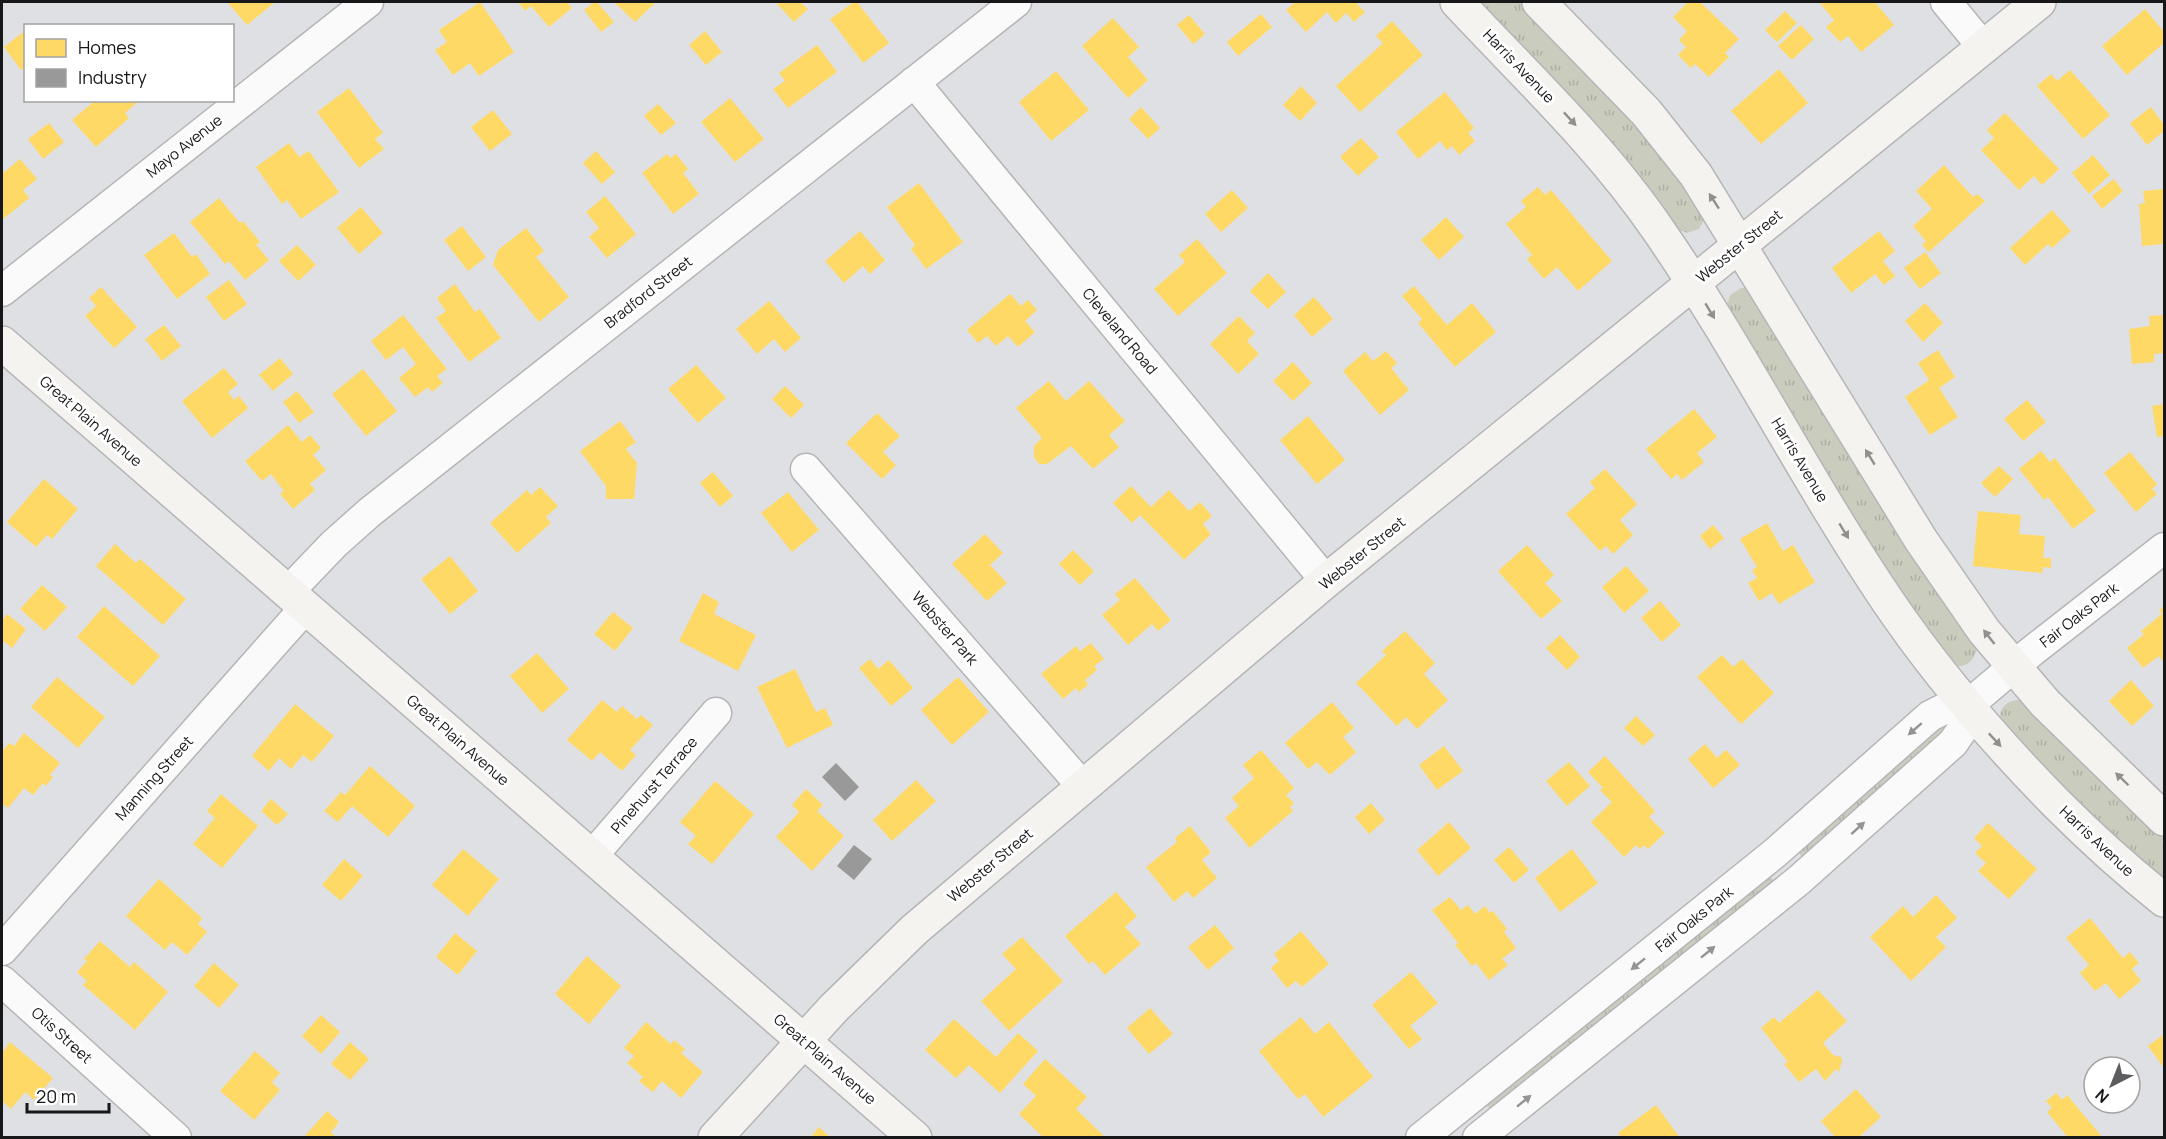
<svg xmlns="http://www.w3.org/2000/svg" width="2166" height="1139" viewBox="0 0 2166 1139" font-family="Manrope,sans-serif">
  <style>
    .grass { fill: url(#grass-tufts) }
    .homes { fill: #ffd966 }
    .industry { fill: #999 }
    .lines { fill: none; stroke-linecap: round; stroke-linejoin: round }
    .street-casing { stroke: #b5b5b8; stroke-width: 33 }
    .secondary-casing { stroke: #b5b5b8; stroke-width: 36 }
    .street { stroke: #fafafb; stroke-width: 30 }
    .secondary { stroke: #f4f3ef; stroke-width: 33 }
    .oneway { fill: #91908f }
    .oneway2 { fill: #949495 }
    .labels { text-anchor: middle; dominant-baseline: central; stroke-width: 6; stroke-linejoin: round; paint-order: stroke }
    .street-label { font-size: 15px; fill: #171719; stroke: #fff }
  </style>
  <defs>
    <pattern id="grass-tufts" width="24" height="20" patternUnits="userSpaceOnUse" patternTransform="scale(1.5)"><rect width="24" height="20" fill="#cacdbe"/><path d="M3 7l-1-3M5 7V3M7 7l1-3M15 17l-1-3M17 17v-4M19 17l1-3" fill="none" stroke="#adafa3"/></pattern>
  </defs>
  <rect width="100%" height="100%" fill="#dfe0e3"/>
  <!-- grass -->
  <path class="grass" d="M1476 2H1522L1656 144 1706 217 1699 229 1687 233 1674 227Z
    M1741 288H1747L1977 647C1975 662 1964 670 1950 664L1886 573 1727 306 1730 295Z
    M2019 700 2025 703 2164 839V883L2095 822 2000 720C1999 708 2007 700 2019 700Z
    M1940 719 1952 725 1804 859 1798 852Z
    M1770 876 1774 884 1496 1110 1490 1109 1485 1104Z"/>
  <!-- homes -->
  <path class="homes" d="M227 2H273L274 3 247 25Z
    M480 2 514 52 479 76 470 63 453 75 435 50 447 42 439 30Z
    M518 2H567L572 8 549 27 531 6 525 11Z
    M594 2H597L614 22 601 32 584 10Z
    M614 2H656L635 22Z
    M780 2H800L808 9 794 22 777 4Z
    M854 2H857L889 43 863 63 830 19Z
    M1295 2H1360L1357 4 1365 12 1354 22 1346 13 1336 23 1327 12 1306 32 1286 10Z
    M1688 2H1700L1739 39 1725 53 1729 57 1709 77 1695 64 1691 68 1678 55 1686 47 1679 40 1687 31 1673 17Z
    M1819 2H1875L1894 25 1861 52 1848 36 1840 42 1826 27 1834 20Z
    M2145 9 2164 32V43L2127 75 2102 46Z
    M1785 11 1797 23 1777 42 1765 30Z
    M1261 14 1272 27 1238 56 1227 42Z
    M1189 15 1205 34 1193 44 1177 25Z
    M1113 18 1139 47 1128 57 1148 80 1128 98 1082 46Z
    M1392 21 1423 55 1360 112 1336 86 1383 43 1376 36Z
    M1801 25 1814 39 1792 60 1778 46Z
    M26 30V67L21 70 4 47Z
    M705 31 722 52 706 65 689 45Z
    M817 45 837 72 788 108 773 89 785 81 779 73Z
    M1779 69 1808 103 1761 144 1731 111Z
    M2070 70 2110 115 2083 139 2037 86 2051 74 2057 81Z
    M1056 71 1089 110 1051 141 1019 102Z
    M1301 86 1317 103 1300 121 1283 105Z
    M349 88 383 133 375 139 384 149 359 168 317 112Z
    M1445 92 1474 128 1468 133 1475 141 1459 155 1452 146 1447 150 1440 141 1418 159 1396 132Z
    M730 98 764 139 735 162 701 122Z
    M89 100H140L125 113 129 118 96 147 72 120 92 103Z
    M658 104 676 123 661 135 644 116Z
    M1141 107 1160 128 1148 139 1129 119Z
    M2151 107 2164 125V131L2147 145 2130 123Z
    M493 110 512 134 490 151 471 127Z
    M2005 113 2059 169 2042 185 2034 176 2019 190 1981 150 1994 138 1987 130Z
    M49 123 64 142 43 159 28 139Z
    M1361 138 1379 157 1358 176 1340 157Z
    M289 143 299 157 309 151 339 192 301 219 287 200 282 204 256 167Z
    M596 151 615 172 602 184 583 163Z
    M667 154 670 158 676 154 688 169 683 173 699 194 673 214 642 173Z
    M2093 155 2110 175 2089 194 2072 173Z
    M20 159 37 179 23 190 29 198 2 220V174Z
    M1944 165 1973 197 1977 194 1985 201 1929 252 1922 245 1926 241 1913 226 1932 209 1916 191Z
    M2114 179 2123 191 2102 209 2092 196Z
    M919 183 963 242 926 269 911 249 915 245 887 207Z
    M1538 187 1545 195 1551 190 1612 261 1578 291 1557 267 1544 279 1527 259 1532 255 1506 224 1526 207 1521 201Z
    M2164 189V244L2142 246 2139 204 2145 203 2143 191Z
    M1232 190 1248 208 1221 232 1205 214Z
    M605 196 636 234 607 258 589 237 599 228 586 212Z
    M219 198 240 223 243 221 260 242 256 245 269 260 245 280 229 261 225 264 190 222Z
    M361 207 383 233 359 254 337 228Z
    M2052 210 2071 231 2052 248 2048 244 2025 265 2010 248Z
    M1446 217 1464 237 1439 260 1421 240Z
    M462 226 486 257 468 271 444 240Z
    M526 228 544 251 536 257 569 297 539 322 493 265 498 250Z
    M860 231 885 260 870 274 863 266 844 283 825 261Z
    M1879 231 1895 251 1883 261 1895 276 1884 285 1875 274 1851 293 1832 268Z
    M174 233 192 257 196 254 210 274 177 299 144 255Z
    M1197 239 1227 273 1178 316 1154 289 1185 262 1179 255Z
    M297 245 316 265 298 281 279 261Z
    M1925 252 1941 273 1920 289 1904 268Z
    M1268 273 1286 292 1268 309 1250 291Z
    M229 280 247 304 224 321 206 297Z
    M455 284 475 312 480 309 501 338 469 362 436 318 446 311 437 298Z
    M1414 286 1447 325 1472 303 1496 332 1455 367 1418 323 1422 319 1402 296Z
    M101 287 137 327 114 348 85 316 96 306 89 298Z
    M1010 294 1021 306 1028 300 1037 310 1025 321 1035 332 1018 347 1008 336 996 346 987 336 978 343 967 330Z
    M1314 297 1333 319 1312 337 1294 315Z
    M769 301 801 338 785 352 774 339 757 354 736 329Z
    M1925 303 1943 323 1923 342 1905 321Z
    M403 315 447 369 437 376 443 383 432 392 428 387 415 397 399 378 416 364 403 347 386 360 371 341Z
    M2164 315V353L2154 354V362L2132 364 2129 329 2150 326 2149 316Z
    M1239 316 1255 333 1247 341 1259 354 1238 374 1210 344Z
    M164 325 181 346 162 361 145 339Z
    M1938 350 1955 377 1939 388 1958 417 1930 435 1905 397 1929 380 1918 363Z
    M1386 351 1397 363 1391 368 1409 390 1380 415 1343 371 1365 352 1373 361Z
    M280 358 293 374 273 391 259 375Z
    M1293 362 1312 383 1293 401 1273 381Z
    M696 365 726 398 698 423 668 389Z
    M224 368 238 384 228 392 234 400 239 396 248 408 212 438 182 401Z
    M363 369 397 411 366 436 332 394Z
    M1049 381 1066 401 1089 381 1125 421 1109 435 1119 447 1093 469 1071 446 1047 464H1039L1034 457V446L1042 438 1016 408Z
    M785 386 804 405 791 418 772 399Z
    M297 391 314 412 299 423 283 402Z
    M2027 400 2046 422 2023 441 2004 419Z
    M2164 404V436L2157 437 2152 406Z
    M1694 409 1717 437 1697 453 1704 462 1682 480 1677 474 1671 479 1646 449Z
    M877 413 900 436 883 452 896 465 882 479 846 443Z
    M1308 416 1345 460 1317 484 1280 440Z
    M620 421 636 442 626 449 637 463 634 499H606V486L580 451Z
    M288 425 302 442 310 435 321 448 313 455 326 470 310 484 315 490 293 509 280 494 284 491 271 474 262 481 245 461Z
    M2041 451 2050 462 2055 458 2096 511 2073 529 2048 497 2044 500 2019 469Z
    M2130 452 2157 484 2152 489 2157 494 2136 512 2104 473Z
    M1999 466 2013 479 1995 497 1981 483Z
    M1605 469 1637 504 1620 520 1633 535 1613 554 1606 546 1600 551 1566 514 1595 488 1590 482Z
    M713 472 733 496 720 507 700 483Z
    M44 479 78 509 52 539 47 535 36 547 7 522Z
    M1131 486 1151 507 1169 490 1189 511 1200 502 1212 516 1203 524 1211 534 1184 560 1140 515 1132 523 1113 503Z
    M540 487 558 506 546 517 551 523 517 553 490 523 527 490 531 495Z
    M788 492 819 530 792 552 761 513Z
    M1978 511 2021 515 2019 534 2045 536 2043 558H2051V568L2043 567 2042 573 1973 566Z
    M1767 523 1783 551 1793 545 1815 582 1779 604 1772 593 1759 601 1748 583 1757 578 1752 570 1757 567 1740 539Z
    M1713 525 1724 538 1710 549 1700 536Z
    M985 534 1003 553 990 565 1007 583 987 601 952 564Z
    M115 544 136 563 140 559 186 599 163 625 96 566Z
    M1527 545 1554 575 1545 583 1562 601 1541 619 1498 571Z
    M1073 550 1094 571 1080 585 1059 564Z
    M450 556 478 591 450 614 421 579Z
    M1626 566 1649 591 1624 613 1602 587Z
    M1135 578 1171 620 1158 631 1152 624 1128 645 1102 615 1120 600 1115 594Z
    M42 585 67 607 45 631 20 609Z
    M703 593 719 602 714 614 756 635 738 671 679 641Z
    M1660 601 1681 625 1662 642 1641 618Z
    M104 606 160 656 133 686 77 637Z
    M2164 606V663L2159 656 2143 668 2127 648 2144 634 2141 631 2162 614 2159 610Z
    M613 612 633 628 615 651 594 634Z
    M7 614 26 629 12 648 2 640V620Z
    M1405 631 1435 663 1424 674 1448 700 1417 729 1406 717 1397 726 1356 683 1386 655 1382 651Z
    M1560 635 1580 657 1567 670 1546 648Z
    M1091 643 1104 659 1094 666 1097 670 1085 680 1088 685 1079 692 1076 688 1063 699 1041 674 1076 646 1080 651Z
    M537 653 569 689 542 713 510 676Z
    M1722 655 1733 667 1742 659 1774 693 1741 724 1697 677Z
    M870 659 878 669 889 660 913 688 891 706 859 668Z
    M795 669 816 712 825 708 833 725 787 748 757 687Z
    M57 677 105 717 78 748 31 707Z
    M958 677 989 712 952 745 921 710Z
    M2131 680 2154 706 2132 726 2109 701Z
    M602 700 617 712 622 706 637 719 641 715 653 725 630 750 636 755 622 771 600 752 592 761 567 740Z
    M1332 702 1354 728 1343 737 1356 752 1330 775 1317 762 1308 769 1285 743Z
    M295 704 334 736 312 762 303 755 291 769 279 758 269 771 252 756Z
    M1636 716 1655 735 1643 746 1624 728Z
    M24 733 60 763 50 775 53 777 46 786 43 783 33 795 24 788 8 808 2 803V752L9 743 14 746Z
    M1705 744 1717 758 1726 750 1740 765 1713 788 1688 759Z
    M1444 746 1463 771 1437 790 1419 765Z
    M1261 750 1294 788 1286 795 1294 803 1290 807 1293 811 1250 848 1225 818 1239 806 1232 798 1254 778 1243 765Z
    M1605 756 1655 811 1649 817 1665 833 1648 849 1644 845 1640 849 1636 845 1624 857 1591 822 1612 802 1600 790 1603 788 1588 772Z
    M1569 762 1590 786 1567 806 1546 781Z
    M370 766 415 806 388 837 352 806 338 822 324 811 341 792 345 795Z
    M916 780 936 801 892 841 873 820Z
    M715 781 754 814 712 864 688 844 696 836 680 822Z
    M806 789 823 805 817 811 844 836 812 871 776 837 799 812 792 805Z
    M221 794 258 826 222 868 193 844 215 818 207 811Z
    M271 799 288 814 277 825 261 811Z
    M1371 803 1385 820 1369 834 1355 817Z
    M1449 822 1471 848 1438 876 1417 850Z
    M1988 823 2037 869 2009 899 1978 871 1986 863 1975 853 1982 846 1974 838Z
    M1190 826 1211 852 1202 860 1217 878 1193 898 1187 891 1174 902 1146 867 1177 842 1175 838Z
    M1509 847 1529 870 1514 883 1494 860Z
    M463 849 499 879 468 916 432 885Z
    M1572 849 1598 883 1560 912 1535 878Z
    M344 859 363 876 341 901 322 885Z
    M159 879 202 918 198 924 207 932 187 955 172 942 165 950 126 916Z
    M1116 892 1137 916 1125 927 1141 944 1105 975 1093 961 1089 964 1065 936Z
    M1936 895 1957 918 1936 937 1946 947 1911 981 1870 937 1903 906 1913 917Z
    M1450 897 1461 910 1468 905 1475 914 1485 906 1490 913 1493 911 1507 929 1504 932 1516 948 1502 959 1508 965 1489 980 1476 963 1472 966 1455 945 1458 943 1432 910Z
    M2090 918 2123 958 2130 952 2139 963 2132 969 2141 981 2119 999 2106 983 2095 991 2080 973 2089 965 2066 938Z
    M1215 925 1234 948 1208 970 1188 947Z
    M1301 931 1329 964 1302 987 1296 981 1287 988 1271 968 1279 961 1274 954Z
    M455 933 477 951 458 975 436 957Z
    M1022 937 1063 981 1009 1031 981 1001 1016 969 1002 954Z
    M100 941 130 967 134 962 168 992 135 1030 83 985 87 981 77 972 87 961 84 959Z
    M587 956 621 986 589 1024 555 994Z
    M214 963 239 985 219 1008 194 986Z
    M1411 972 1438 1003 1410 1026 1422 1039 1409 1049 1372 1005Z
    M1818 990 1847 1021 1823 1043 1833 1055 1841 1057 1842 1061 1839 1072 1836 1069 1825 1081 1816 1069 1799 1082 1784 1064 1788 1062 1761 1028 1774 1017 1779 1023Z
    M1150 1008 1173 1034 1149 1054 1127 1028Z
    M321 1015 340 1032 321 1054 302 1036Z
    M1301 1017 1315 1034 1329 1022 1373 1077 1323 1117 1305 1094 1298 1099 1259 1051Z
    M954 1019 996 1057 1018 1033 1038 1051 1000 1093 969 1065 956 1078 925 1050Z
    M646 1022 671 1044 674 1040 685 1049 681 1053 703 1072 681 1098 662 1081 653 1092 639 1081 643 1077 627 1063 634 1056 624 1048Z
    M2164 1034V1068L2148 1046Z
    M10 1042 53 1078 34 1100 25 1092 11 1109 2 1101V1053Z
    M350 1042 369 1059 350 1080 331 1064Z
    M255 1051 280 1073 272 1082 280 1090 254 1120 220 1091Z
    M1045 1059 1087 1097 1076 1109 1106 1138H1044L1019 1114 1036 1096 1023 1084Z
    M1856 1089 1881 1117 1858 1138H1836L1821 1121Z
    M2056 1093 2062 1100 2067 1095 2103 1138H2065L2067 1136 2047 1112 2052 1108 2046 1101Z
    M1656 1105 1680 1138H1621L1618 1133Z
    M327 1111 339 1122 331 1132 337 1138H303Z
    M819 1127 831 1138H810Z"/>
  <!-- industry -->
  <path class="industry" d="M836 763 859 787 845 801 822 777Z
    M854 845 872 859 854 880 837 866Z"/>
  <g class="lines">
    <!-- street casing -->
    <g class="street-casing">
      <path id="street" d="M1946 2 1983 47
        M914 82 1326 581
        M2 291 368 2
        M806 469 1083 787
        M288 592 334 544 370 512 1016 2
        M592 856 716 713
        M2 950 306 607
        M2 981 176 1138
        M1421 1138 1775 853 1930 716 1948 707H1966L2031 652 2164 548
        M1478 1138 1798 881 1953 743 1964 727 1966 707"/>
    </g>
    <!-- secondary casing -->
    <g class="secondary-casing">
      <path id="secondary" d="M1457 2C1527 77 1601 146 1659 231 1741 350 1806 480 1887 600 1937 674 1994 740 2057 804 2091 838 2126 870 2164 900
        M1539 2 1646 112 1696 175 1921 540 1984 631 2045 703 2164 819
        M2 343 915 1138
        M715 1138 834 1008 914 930 1326 581 2039 2"/>
    </g>
    <!-- street -->
    <use href="#street" class="street"/>
    <!-- secondary -->
    <use href="#secondary" class="secondary"/>
  </g>
  <!-- one-way arrows -->
  <defs><path id="oneway-solid" d="M-6-.8H1V-3.2L6.5 0L1 3.2V.8H-6Z" transform="scale(1.5)"/></defs>
  <g class="oneway">
    <use href="#oneway-solid" transform="translate(1570 119) rotate(47)"/>
    <use href="#oneway-solid" transform="translate(1714 201) rotate(-123)"/>
    <use href="#oneway-solid" transform="translate(1710 311) rotate(59)"/>
    <use href="#oneway-solid" transform="translate(1870 457) rotate(-121)"/>
    <use href="#oneway-solid" transform="translate(1844 531) rotate(59)"/>
    <use href="#oneway-solid" transform="translate(1989 637) rotate(-128)"/>
    <use href="#oneway-solid" transform="translate(1995 740) rotate(47)"/>
    <use href="#oneway-solid" transform="translate(2122 779) rotate(-136)"/>
  </g>
  <g class="oneway2">
    <use href="#oneway-solid" transform="translate(1915 729) rotate(139)"/>
    <use href="#oneway-solid" transform="translate(1858 828) rotate(-42)"/>
    <use href="#oneway-solid" transform="translate(1708 952) rotate(-39)"/>
    <use href="#oneway-solid" transform="translate(1638 964) rotate(141)"/>
    <use href="#oneway-solid" transform="translate(1524 1101) rotate(-39)"/>
  </g>
  <g class="labels">
    <!-- street labels -->
    <g class="street-label">
      <text transform="translate(1519 66) rotate(46)">Harris Avenue</text>
      <text transform="translate(184 146) rotate(-38)">Mayo Avenue</text>
      <text transform="translate(1739 246) rotate(-39)">Webster Street</text>
      <text transform="translate(648 292) rotate(-38)">Bradford Street</text>
      <text transform="translate(1120 331) rotate(50)">Cleveland Road</text>
      <text transform="translate(91 421) rotate(41)">Great Plain Avenue</text>
      <text transform="translate(1800 460) rotate(59)">Harris Avenue</text>
      <text transform="translate(1362 553) rotate(-39)">Webster Street</text>
      <text transform="translate(2079 615) rotate(-38)">Fair Oaks Park</text>
      <text transform="translate(945 628) rotate(49)">Webster Park</text>
      <text transform="translate(458 740) rotate(41)">Great Plain Avenue</text>
      <text transform="translate(154 778) rotate(-48)">Manning Street</text>
      <text transform="translate(654 785) rotate(-49)">Pinehurst Terrace</text>
      <text transform="translate(2097 841) rotate(43)">Harris Avenue</text>
      <text transform="translate(990 865) rotate(-40)">Webster Street</text>
      <text transform="translate(1694 919) rotate(-39)">Fair Oaks Park</text>
      <text transform="translate(62 1035) rotate(42)">Otis Street</text>
      <text transform="translate(825 1059) rotate(41)">Great Plain Avenue</text>
    </g>
  </g>
  <!-- border -->
  <rect width="2166" height="1139" fill="none" stroke="#171719" stroke-width="6"/>
  <!-- legend -->
  <rect x="24" y="24" width="210" height="78" fill="#ffffff" stroke="#a2a2a3" stroke-width="1.5"/>
  <rect x="36" y="39" width="30" height="18" fill="#ffd966" stroke="#a2a2a3" stroke-width="1.5"/>
  <text x="78" y="54" font-size="18" fill="#171719">Homes</text>
  <rect x="36" y="69" width="30" height="18" fill="#999999" stroke="#a2a2a3" stroke-width="1.5"/>
  <text x="78" y="84" font-size="18" fill="#171719">Industry</text>
  <!-- north arrow -->
  <g transform="translate(2112 1085) rotate(222)"><circle r="28" fill="#ffffff" stroke="#a2a2a3" stroke-width="1.5"/>
  <path d="M0-4.5L10 22L0 15L-10 22Z" fill="#5d5d60"/>
  <text y="-9" font-size="16" font-weight="bold" text-anchor="middle" fill="#171719">N</text>
  </g>
  <!-- scale -->
  <path d="M27 1103v9h82v-9" fill="none" stroke="#171719" stroke-width="3"/>
  <text x="36" y="1103" font-size="18" fill="#171719" stroke="#ffffff" stroke-width="4.5" paint-order="stroke">20 m</text>
</svg>
